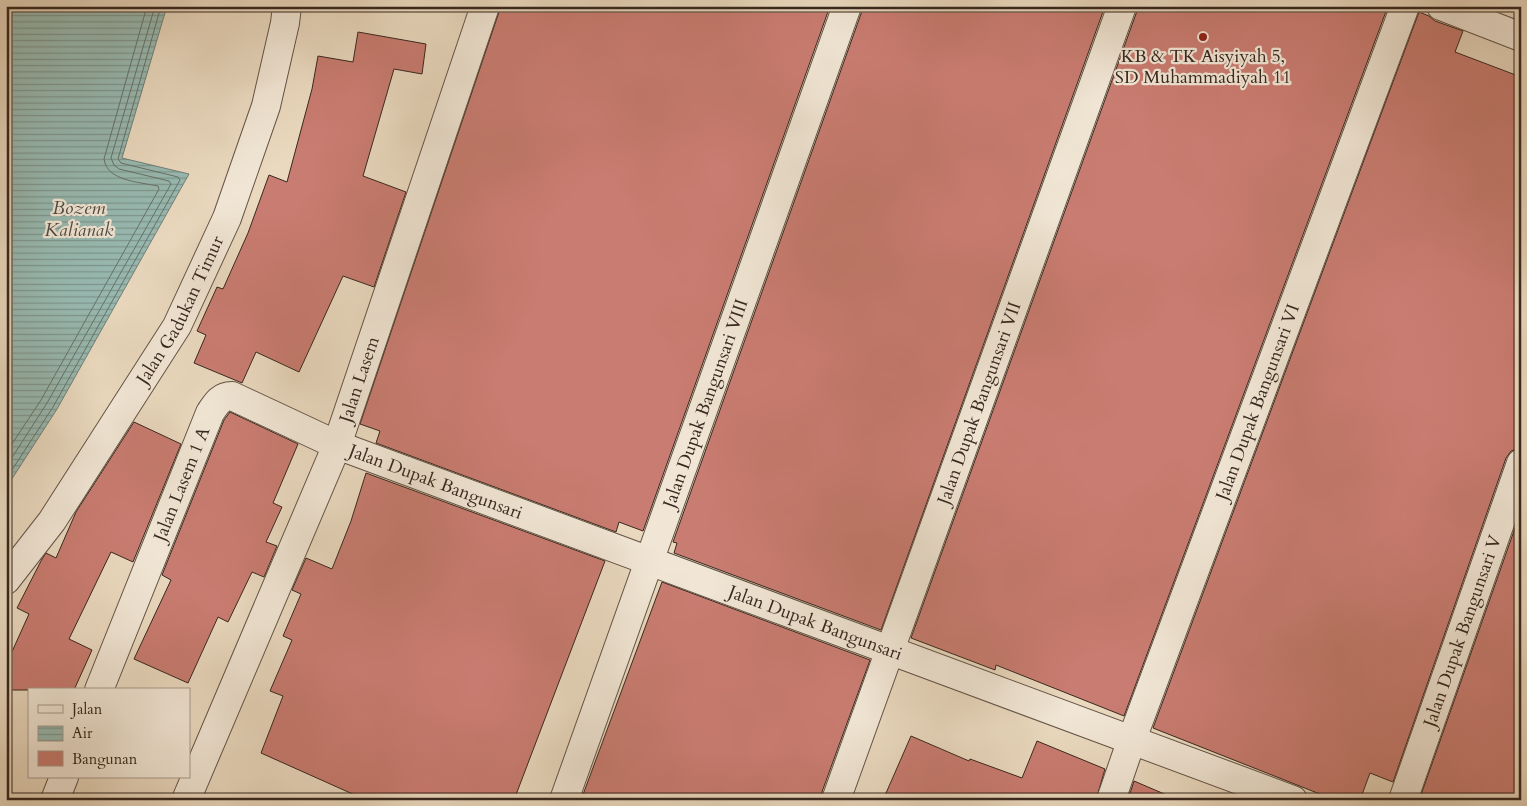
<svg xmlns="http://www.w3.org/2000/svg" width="1527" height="806" viewBox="0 0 1527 806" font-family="Cardo,serif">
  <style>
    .water { fill: url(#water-rules); stroke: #718077 }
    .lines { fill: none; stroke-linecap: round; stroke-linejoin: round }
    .shore { stroke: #687168; stroke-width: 1 }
    .building { fill: #c97c71; stroke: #37281f }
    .street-casing { stroke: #645447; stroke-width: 30 }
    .street { stroke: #f1e6d5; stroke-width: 28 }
    .poi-dot { fill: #8f2418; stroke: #f1e6d5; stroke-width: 2 }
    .labels { text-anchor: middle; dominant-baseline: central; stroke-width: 4.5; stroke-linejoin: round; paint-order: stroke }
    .poi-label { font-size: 18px; fill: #37281f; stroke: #f1e6d5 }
    .street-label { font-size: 18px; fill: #37281f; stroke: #f1e6d5 }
    .water-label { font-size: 19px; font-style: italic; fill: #4f4c44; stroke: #f1e6d5 }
  </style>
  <defs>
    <pattern id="water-rules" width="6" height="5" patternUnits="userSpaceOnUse" patternTransform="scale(1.25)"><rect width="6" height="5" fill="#98bab2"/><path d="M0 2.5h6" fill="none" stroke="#7d9790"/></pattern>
  </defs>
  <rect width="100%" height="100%" fill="#ead9bf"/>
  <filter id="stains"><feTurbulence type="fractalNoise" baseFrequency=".004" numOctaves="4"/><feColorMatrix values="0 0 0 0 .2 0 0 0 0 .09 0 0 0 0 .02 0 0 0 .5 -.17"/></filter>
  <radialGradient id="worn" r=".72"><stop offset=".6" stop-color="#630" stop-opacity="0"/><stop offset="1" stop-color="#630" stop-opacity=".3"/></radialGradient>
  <!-- water -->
  <path class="water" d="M6 6H167L122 158 189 174 57 409 6 488Z"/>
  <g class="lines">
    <!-- shore -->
    <path class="shore" d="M6 453 41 400 159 189 158 186C139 182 107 181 104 159L147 6
      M6 467 47 403 171 184 169 181 119 169 114 165 111 158 155 6
      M6 479 53 407 180 180 178 177 121 163 118 159 161 6"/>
  </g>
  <!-- building -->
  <path class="building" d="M501 6H830L643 531 619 522 616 532 376 443 380 431 360 424Z
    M862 6H1105L881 630 674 553 677 543 673 542 862 11Z
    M1137 6H1388L1124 716 996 665 995 670 911 638 1137 11Z
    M1419 12 1429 16 1435 21 1463 31 1455 52 1521 77V448L1511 451 1506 458 1393 782 1370 773 1360 800H1335L1153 728Z
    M358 32 426 44 422 74 394 69 363 176 406 192 374 287 343 276 299 372 256 352 242 383 194 363 206 335 197 331 217 287 223 289 248 233 269 175 287 182 312 89 318 56 353 62Z
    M230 412 298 444 273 503 282 507 266 542 277 546 264 577 252 572 228 622 218 617 188 683 134 659 171 580 162 575 224 420Z
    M134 422 181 444 133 562 111 552 69 639 92 650 74 690H6V665L29 614 17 608 42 559 46 553 56 558 76 512Z
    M366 473 605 561 514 800H366L261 753 283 696 270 691 292 640 283 636 301 594 292 590 306 558 332 569 351 521Z
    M1521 511V800H1433L1421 795Z
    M662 582 870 660 819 800H581Z
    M911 736 969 761 970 759 1022 778 1037 741 1105 769 1096 800H883Z
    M1134 781 1176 799V800H1128Z"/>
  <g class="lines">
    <!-- street casing -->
    <g class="street-casing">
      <g id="street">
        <path d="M1441 6 1521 37"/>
        <path id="s1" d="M6 580 52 521 177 326 227 218 266 106 285 23 287 6"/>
        <path id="s2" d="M99 690 210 413C216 404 220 396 232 396L337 445 1293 800"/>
        <path d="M55 800 64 777"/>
        <path id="s3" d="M186 800 337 445 485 6"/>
        <path id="s4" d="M564 800 847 6"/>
        <path id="s5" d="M836 800 1122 6"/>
        <path id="s6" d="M1111 800 1132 739 1405 6"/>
        <path id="s7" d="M1403 800 1521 463"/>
      </g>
    </g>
    <!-- street -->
    <use href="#street" class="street"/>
  </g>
  <!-- markers -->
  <circle class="poi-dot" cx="1203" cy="37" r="5"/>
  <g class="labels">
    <!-- poi labels -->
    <g class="poi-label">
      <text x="1203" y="56">KB &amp; TK Aisyiyah 5,<tspan x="1203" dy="21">SD Muhammadiyah 11</tspan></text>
    </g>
    <!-- street labels -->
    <g class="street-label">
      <text stroke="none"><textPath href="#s1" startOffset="322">Jalan Gadukan Timur</textPath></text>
      <text stroke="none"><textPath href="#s3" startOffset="455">Jalan Lasem</textPath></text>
      <text stroke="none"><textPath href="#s4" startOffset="421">Jalan Dupak Bangunsari VIII</textPath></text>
      <text stroke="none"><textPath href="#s5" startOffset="422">Jalan Dupak Bangunsari VII</textPath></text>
      <text stroke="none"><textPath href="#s6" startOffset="424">Jalan Dupak Bangunsari VI</textPath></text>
      <text stroke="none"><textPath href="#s2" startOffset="549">Jalan Dupak Bangunsari</textPath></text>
      <text stroke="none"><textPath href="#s2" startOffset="222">Jalan Lasem 1 A</textPath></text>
      <text stroke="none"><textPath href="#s2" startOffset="954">Jalan Dupak Bangunsari</textPath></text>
      <text stroke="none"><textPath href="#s7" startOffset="179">Jalan Dupak Bangunsari V</textPath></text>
    </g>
    <!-- water labels -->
    <g class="water-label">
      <text x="79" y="208">Bozem<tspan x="79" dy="22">Kalianak</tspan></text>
    </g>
  </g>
  <!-- margin -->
  <rect width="1527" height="806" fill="none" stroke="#ead9bf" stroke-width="25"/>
  <rect x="8" y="8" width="1512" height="791" fill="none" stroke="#37281f" stroke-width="2.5"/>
  <rect x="12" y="12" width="1502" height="781" fill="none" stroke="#37281f"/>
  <!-- legend -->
  <rect x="28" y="688" width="162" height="90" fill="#f1e6d5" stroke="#a79a8c"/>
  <rect x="38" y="705" width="25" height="8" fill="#f1e6d5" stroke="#a79a8c"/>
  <text x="72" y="714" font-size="15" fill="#37281f">Jalan</text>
  <rect x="38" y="726" width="25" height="15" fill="url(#water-rules)" stroke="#a79a8c"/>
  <text x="72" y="738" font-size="15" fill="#37281f">Air</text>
  <rect x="38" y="751" width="25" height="15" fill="#c97c71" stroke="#a79a8c"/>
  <text x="72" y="764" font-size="15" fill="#37281f">Bangunan</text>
  <rect width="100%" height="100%" filter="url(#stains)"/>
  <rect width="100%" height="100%" fill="url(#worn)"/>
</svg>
